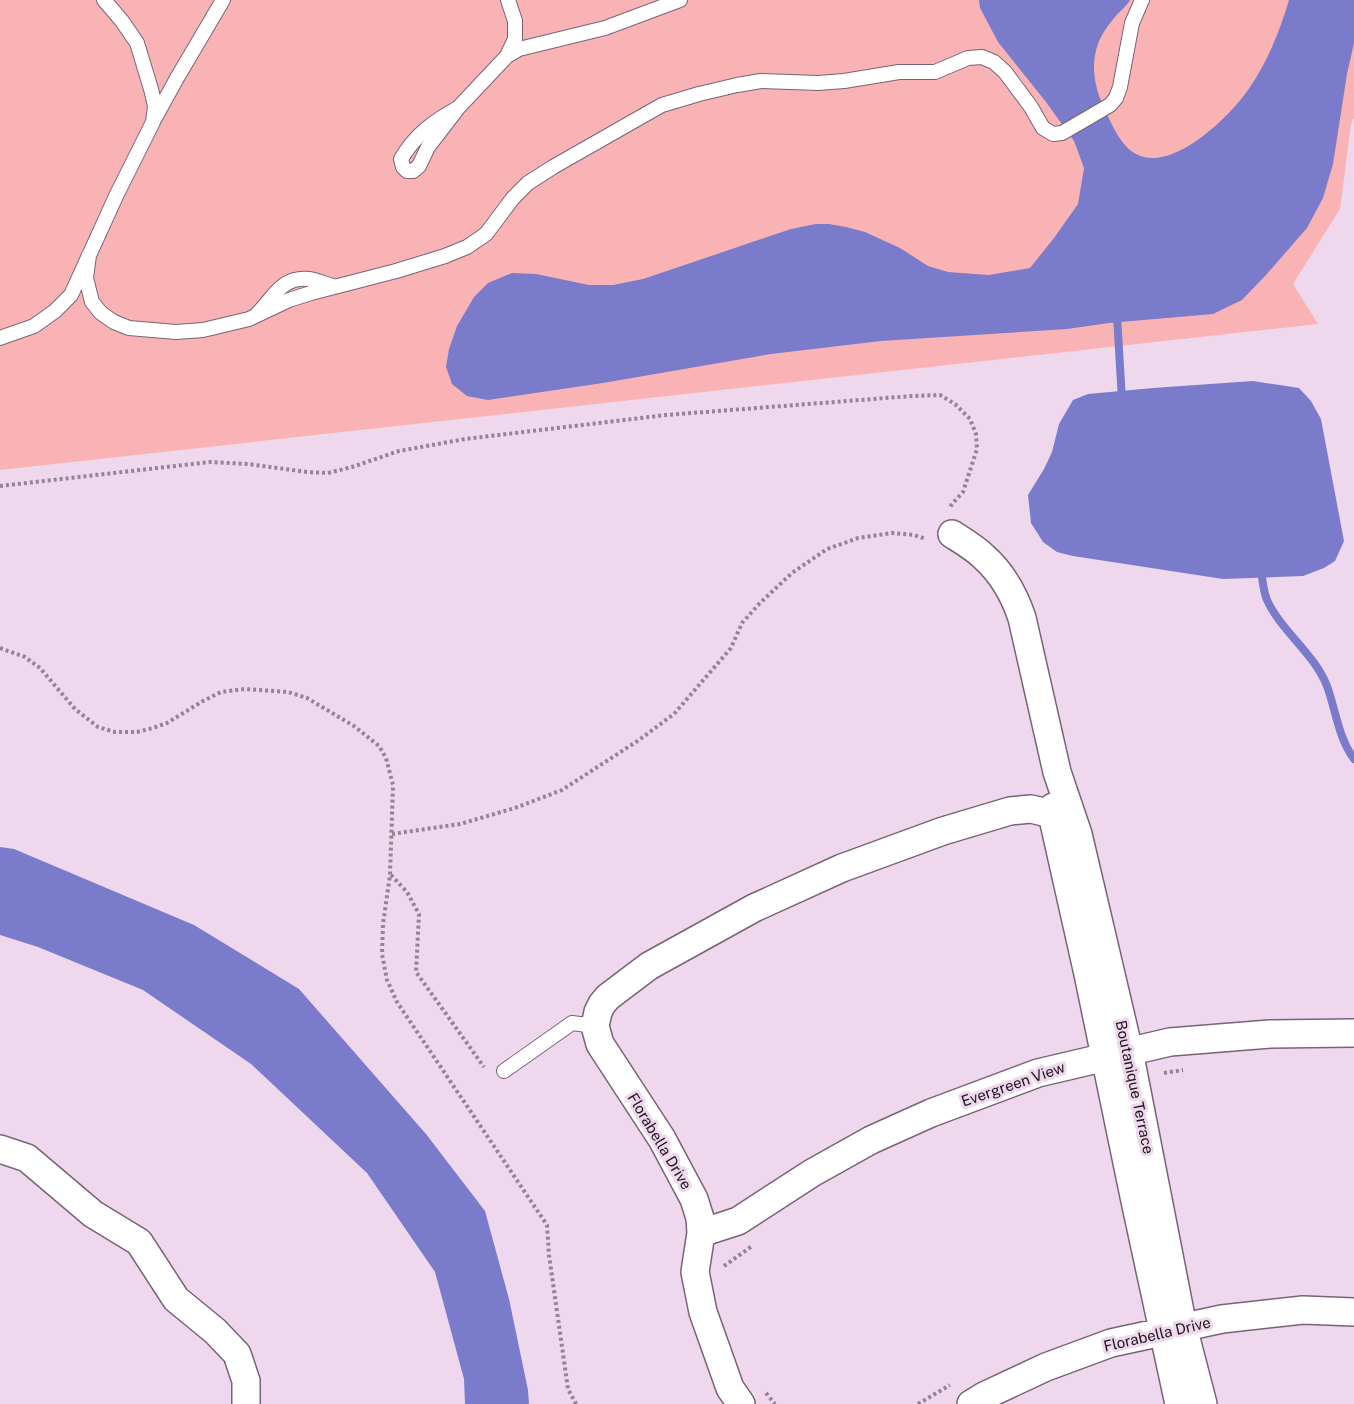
<svg xmlns="http://www.w3.org/2000/svg" width="1354" height="1404" viewBox="0 0 1354 1404" font-family="'Public Sans',sans-serif">
  <style>
    .green { fill: #fab3b5 }
    .water { fill: #7a7ccb }
    .lines { fill: none; stroke-linecap: round; stroke-linejoin: round }
    .stream { stroke: #7a7ccb; stroke-width: 8 }
    .service-casing { stroke: #786376; stroke-width: 16 }
    .minor-casing { stroke: #786376; stroke-width: 30 }
    .path { stroke: #948392; stroke-width: 4; stroke-dasharray: 3 3; stroke-linecap: butt }
    .service { stroke: #fff; stroke-width: 14 }
    .minor { stroke: #fff; stroke-width: 27 }
    .labels { text-anchor: middle; dominant-baseline: central; stroke-width: 6; stroke-linejoin: round; paint-order: stroke }
    .street-label { font-size: 15px; fill: #1d151c; stroke: #efd8ed }
  </style>
  <rect width="100%" height="100%" fill="#efd8ed"/>
  <!-- green -->
  <path class="green" d="M0 0H1354V118L1351 124 1340 209 1293 284 1318 324 0 470Z"/>
  <!-- water -->
  <path class="water" d="M979 0H1130C1126 7 1120 11 1115 17 1109 24 1101 35 1098 44 1090 66 1095 89 1105 110 1112 125 1121 146 1136 154 1172 174 1232 115 1250 87 1268 61 1280 30 1289 0H1354V43L1347 74 1333 164 1323 198 1307 228 1266 275 1242 300 1213 314 1109 323 1067 329 881 341 771 354 603 383 488 400 467 396 452 384 446 367 449 349 457 326 474 297 488 283 512 273 536 274 589 285H613L643 279 791 229 816 224H829L846 227 865 232 900 248 928 266 948 272 989 275 1030 268 1054 238 1078 204 1084 168 1074 141 1046 102 998 42 980 8Z
    M1253 381 1299 388 1311 401 1321 419 1344 541 1335 561 1324 568 1303 576 1223 579 1073 556 1057 552 1043 542 1031 523 1028 495 1044 469 1052 452 1059 424 1073 400 1088 394 1153 388Z
    M0 847 14 849 194 925 299 989 426 1134 485 1211 509 1299 528 1390 529 1404H465L464 1379 435 1272 367 1173 251 1064 143 990 38 947 0 935Z"/>
  <g class="lines">
    <!-- stream -->
    <path class="stream" d="M1117 316 1122 400
      M1262 577C1263 584 1264 593 1267 600 1281 631 1314 653 1327 686 1336 711 1338 737 1354 759"/>
    <!-- service casing -->
    <g class="service-casing">
      <path id="service" d="M507 56 519 49 605 28 680 0
        M458 108C434 121 415 135 401 159L403 167 407 171H413L419 166 428 147 458 108 507 56 515 39V21L508 0
        M155 118 177 78 223 0
        M89 255 86 278 92 302 101 313 114 322 129 328 176 332 203 330 249 319 289 300 311 293 396 271 445 256 467 247 486 234 513 198 528 183 553 167 632 122 662 105 699 94 737 85 761 81 818 83 844 81 899 72H935L968 58 982 57 994 62 1005 72 1031 107 1043 128 1053 134 1062 133 1110 105 1116 98 1120 87 1132 23 1142 0
        M258 313C274 297 282 276 309 279 317 280 325 284 333 286
        M0 338 34 326 55 311 71 295 117 194 153 122 155 106 151 89 137 43 122 21 104 0
        M504 1071 572 1023 595 1026"/>
    </g>
    <!-- minor casing -->
    <g class="minor-casing">
      <path id="minor" d="M952 534C963 541 975 548 984 557 1003 574 1014 594 1022 618L1057 772 1078 834 1129 1051 1183 1327 1203 1404
        M1053 807 1052 814 1088 974 1135 1201 1179 1404
        M0 1149 27 1158 93 1214 139 1242 176 1299 215 1331 237 1354 246 1381V1404
        M701 1233 738 1221 812 1173 871 1140 931 1113 1038 1073 1170 1042 1270 1034 1354 1033
        M741 1404 730 1388 703 1312 695 1272 701 1233 700 1218 694 1199 662 1139 600 1044 595 1026 598 1012 602 1004 608 997 649 966 754 908 842 868 943 831 1010 811 1031 809 1052 814 1078 834
        M971 1404 984 1396 1046 1367 1111 1343 1222 1319 1303 1310 1354 1312"/>
    </g>
    <!-- path -->
    <path class="path" d="M0 486 210 462 248 464 307 472 328 473 352 467 399 451 465 439 666 415 912 396 940 395 955 404 970 419 976 434 977 449 963 492 952 504 949 509
      M0 648 25 657 40 668 75 709 98 727 115 732H137L153 728 167 723 203 701 221 692 245 689 288 692 307 698 354 726 379 746 386 758 393 785 390 875 383 924 382 954 387 980 397 1002 547 1225 549 1255 568 1389 576 1404
      M392 834 460 824 515 808 562 790 639 740 674 714 731 648 742 623 759 604 792 573 827 549 858 538 892 533 914 535 926 539
      M391 875 407 892 419 914 416 972 484 1067
      M1164 1073 1183 1070
      M724 1266 752 1246
      M766 1393 775 1404
      M918 1404 950 1385"/>
    <!-- service -->
    <use href="#service" class="service"/>
    <!-- minor -->
    <use href="#minor" class="minor"/>
  </g>
  <g class="labels">
    <!-- street labels -->
    <g class="street-label">
      <text transform="translate(1013 1084) rotate(-19)">Evergreen View</text>
      <text transform="translate(1135 1087) rotate(78)">Boutanique Terrace</text>
      <text transform="translate(660 1141) rotate(59)">Florabella Drive</text>
      <text transform="translate(1157 1334) rotate(-13)">Florabella Drive</text>
    </g>
  </g>
</svg>
